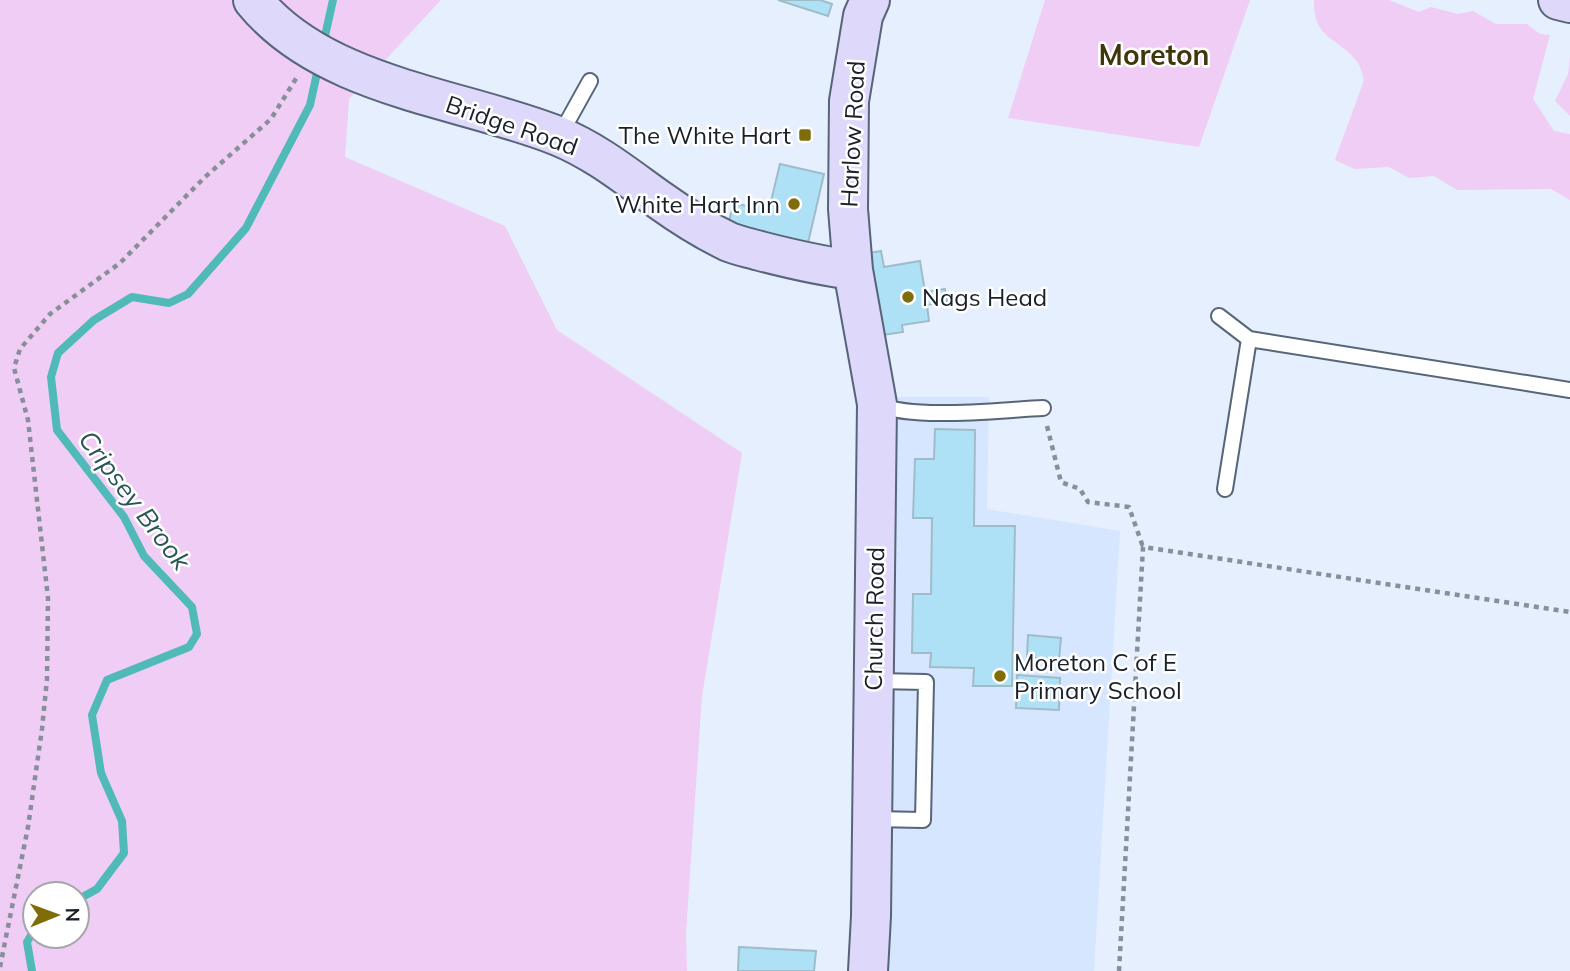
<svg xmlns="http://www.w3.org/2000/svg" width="1570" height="971" viewBox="0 0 1570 971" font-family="Mulish,sans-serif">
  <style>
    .built { fill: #d6e6fe }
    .green { fill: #efcdf5; fill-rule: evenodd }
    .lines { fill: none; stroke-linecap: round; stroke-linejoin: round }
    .stream { stroke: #4fbab8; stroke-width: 8 }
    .building { fill: #afe1f6; stroke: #9fbcc9; stroke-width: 2 }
    .lane-casing { stroke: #576579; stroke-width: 18 }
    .secondary-casing { stroke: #576579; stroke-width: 42 }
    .path { stroke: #878f9a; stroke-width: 4.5; stroke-dasharray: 5 5; stroke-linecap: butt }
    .lane { stroke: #fff; stroke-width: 14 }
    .secondary { stroke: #ded8fa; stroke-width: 38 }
    .poi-dot { fill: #7e6d09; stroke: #fff; stroke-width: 2.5 }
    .labels { text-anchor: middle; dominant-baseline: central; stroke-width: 5; stroke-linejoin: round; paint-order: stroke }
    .street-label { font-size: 24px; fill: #1a2028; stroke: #fff }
    .poi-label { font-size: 24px; fill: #1a2028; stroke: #fff; text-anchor: end }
    .water-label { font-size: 26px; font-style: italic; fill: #275655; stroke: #fff }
    .quarter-label { font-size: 28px; font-weight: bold; fill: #3f360c; stroke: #fff }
  </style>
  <rect width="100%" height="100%" fill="#e6effe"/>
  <!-- built -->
  <path class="built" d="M896 397H989L987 509 1120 531 1094 971H875L886 821Z"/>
  <!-- green -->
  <path class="green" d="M0 0H441L349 99 345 157 505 226 557 330 742 453 702 696 686 933 687 971H0ZM35 894H77V936H35Z
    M1045 0H1250L1199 147 1008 118Z
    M1314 0H1389L1419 12 1431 7 1458 14 1473 11 1496 24H1527L1540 34 1550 35 1533 99 1554 131 1570 134V200L1551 189 1457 190 1434 176 1409 178 1389 167 1355 169 1335 160 1364 80C1362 73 1360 64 1355 59 1335 36 1313 38 1314 0Z
    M1570 57V116L1555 101 1568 74Z"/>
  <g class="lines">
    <!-- stream -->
    <path class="stream" d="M323 45 333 0
      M77 900 97 889 124 853 122 821 101 773 92 715 107 680 189 647 197 634 192 607 144 556 124 517 57 430 51 377 58 353 94 320 132 297 169 303 188 294 246 228 310 105 319 64
      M32 971 27 942 35 929"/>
  </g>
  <!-- building -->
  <path class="building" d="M778 0H820L832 4 828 16Z
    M780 164 824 174 808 243 728 224 734 203 755 208 757 202 770 205Z
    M881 251 884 267 920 261 925 292 945 289 947 302 927 305 929 321 902 325 903 332 876 336 863 254Z
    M935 429 975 430 974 526H1015L1012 686H973L974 668 930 667 931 653H912L913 594H931L932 518H913L915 459H934Z
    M1028 635 1061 638 1059 660 1027 657Z
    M1017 675 1060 678 1059 710 1016 708Z
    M739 947 816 951 814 971H738Z"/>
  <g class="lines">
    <!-- lane casing -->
    <g class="lane-casing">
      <path id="lane" d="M560 135 590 81
        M1219 316 1249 339 1570 390
        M878 405C918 420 998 410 1043 408
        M1225 489 1249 339
        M873 819 923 820 926 682 875 681"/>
    </g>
    <!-- secondary casing -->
    <g class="secondary-casing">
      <path id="secondary" d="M253 0C323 87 460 97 558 136 597 152 627 177 661 201 682 216 706 231 729 242 739 246 750 248 760 251 791 259 821 266 853 270
        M1558 0 1570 3
        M868 971 871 916 877 404 853 270 848 209 849 101 863 16 870 0"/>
    </g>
    <!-- path -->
    <path class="path" d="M1047 426 1061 482 1080 489 1088 502 1129 507 1143 547
      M0 967 28 827 42 729 47 679 48 598 28 420 14 368 20 349 50 314 120 263 205 177 271 119 297 77
      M1119 971 1143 547 1570 612"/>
    <!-- lane -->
    <use href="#lane" class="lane"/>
    <!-- secondary -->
    <use href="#secondary" class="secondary"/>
  </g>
  <!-- markers -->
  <g class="poi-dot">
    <rect x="798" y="128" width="14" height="14" rx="3.5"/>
    <circle cx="794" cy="204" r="7"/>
    <circle cx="908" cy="297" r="7"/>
    <circle cx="1000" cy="676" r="7"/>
  </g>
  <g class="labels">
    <!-- street labels -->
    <g class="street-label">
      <text transform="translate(512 125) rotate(19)">Bridge Road</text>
      <text transform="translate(852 134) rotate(-87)">Harlow Road</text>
      <text transform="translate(874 619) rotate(-89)">Church Road</text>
    </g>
    <!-- poi labels -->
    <g class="poi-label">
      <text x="791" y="135">The White Hart</text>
      <text x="780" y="204">White Hart Inn</text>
      <text x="922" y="297" text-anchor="start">Nags Head</text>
      <text x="1014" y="662" text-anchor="start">Moreton C of E<tspan x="1014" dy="28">Primary School</tspan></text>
    </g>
    <!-- water labels -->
    <g class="water-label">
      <text transform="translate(135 500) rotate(53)">Cripsey Brook</text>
    </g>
    <!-- quarter labels -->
    <g class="quarter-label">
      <text x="1154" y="54">Moreton</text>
    </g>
  </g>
  <!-- north arrow -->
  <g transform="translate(56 915) rotate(89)"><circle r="33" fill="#ffffff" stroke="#a3a6a9" stroke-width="2"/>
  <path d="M0-5L12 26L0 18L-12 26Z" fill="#7e6d09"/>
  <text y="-10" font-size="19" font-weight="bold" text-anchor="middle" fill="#1a2028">N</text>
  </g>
</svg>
